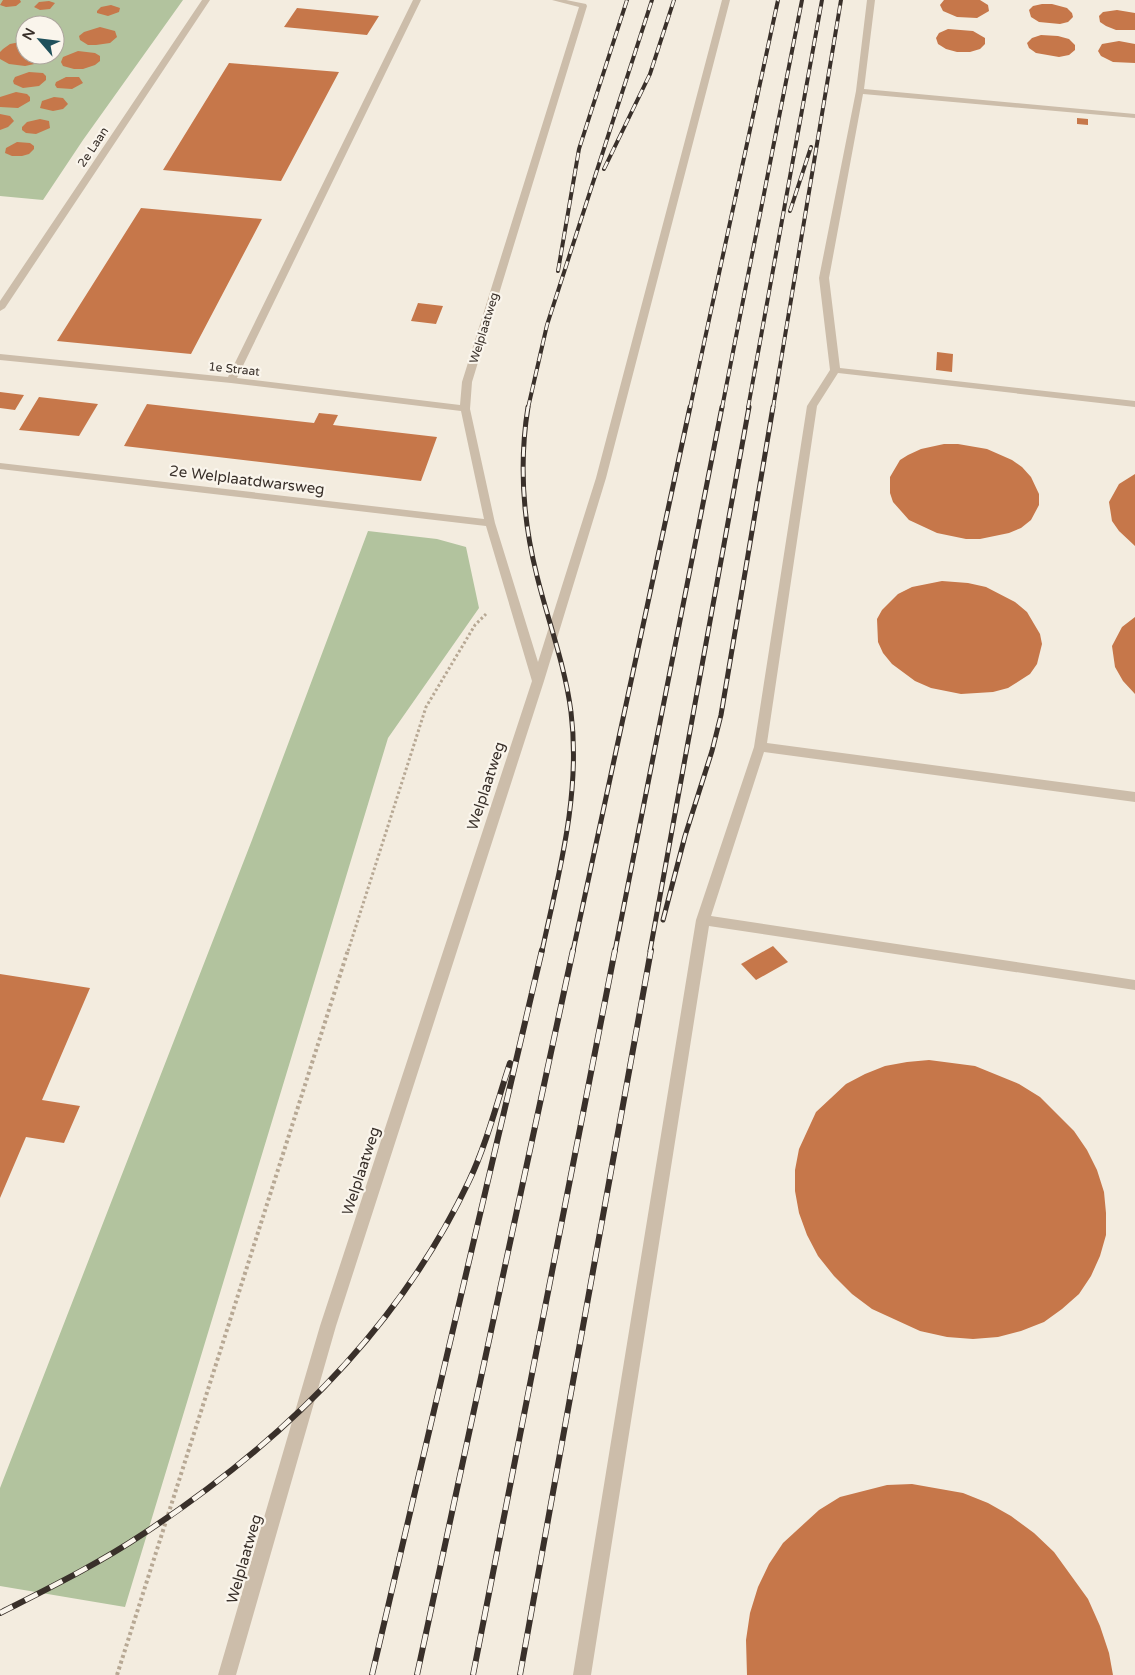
<svg xmlns="http://www.w3.org/2000/svg" width="1135" height="1675" viewBox="0 0 1135 1675" font-family="'Varela Round',sans-serif">
  <style>
    .green { fill: #b2c39e; fill-rule: evenodd }
    .building { fill: #c6774a }
    .lines { fill: none; stroke-linecap: round; stroke-linejoin: round }
    .path-far1 { stroke: #b7a894; stroke-width: 3; stroke-dasharray: 2.5 2.5; stroke-linecap: butt }
    .path { stroke: #b7a894; stroke-width: 4; stroke-dasharray: 3 3; stroke-linecap: butt }
    .minor { fill: #ccbdaa; fill-rule: evenodd }
    .rail-far2-casing { stroke: #39302a; stroke-width: 4 }
    .rail-far1-casing { stroke: #39302a; stroke-width: 5 }
    .rail-casing { stroke: #39302a; stroke-width: 6 }
    .rail-far2 { stroke: #faf5ec; stroke-width: 2.5; stroke-dasharray: 8; stroke-linecap: butt }
    .rail-far1 { stroke: #faf5ec; stroke-width: 3; stroke-dasharray: 10; stroke-linecap: butt }
    .rail { stroke: #faf5ec; stroke-width: 4.5; stroke-dasharray: 14; stroke-linecap: butt }
    .labels { text-anchor: middle; dominant-baseline: central; stroke-width: 4.5; stroke-linejoin: round; paint-order: stroke }
    .far-street-label { font-size: 12px; fill: #39302a; stroke: #faf5ec }
    .street-label { font-size: 15px; fill: #39302a; stroke: #faf5ec }
  </style>
  <rect width="100%" height="100%" fill="#f3ecdf"/>
  <!-- green -->
  <path class="green" d="M0 0H183L83 140 43 200 0 196ZM25 25H55V55H25Z
    M368 531 437 539 466 547 479 608 388 738 125 1607 0 1586V1488L252 840Z"/>
  <!-- building -->
  <path class="building" d="M3 0H20L21 2 16 6 6 7 0 5Z
    M944 0H980L988 5 989 11 977 18 957 17 943 11 940 5Z
    M49 1 55 3 50 9 40 10 34 7 39 2Z
    M1042 4H1052L1067 8 1072 13 1073 17 1068 22 1060 24 1039 22 1031 17 1029 10 1033 6Z
    M111 5 120 8 119 12 108 16 97 13V11L101 7Z
    M297 8 379 16 367 35 284 27Z
    M1117 10 1135 13V30H1116L1106 26 1100 22 1099 16 1103 12Z
    M100 27 115 31 117 37 110 43 96 45H88L80 40 79 36 84 32Z
    M948 29 973 31 985 38V44L980 49 970 52H957L946 49 938 44 936 38 939 33Z
    M1041 35 1058 36 1069 39 1075 45V50L1069 55 1059 57 1036 53 1029 48 1027 43 1032 38Z
    M25 41V55H53L39 63 25 66 9 64 0 59V52L3 49 10 44Z
    M1119 41 1135 44V63L1113 62 1101 56 1098 51 1102 44Z
    M78 51 95 53 100 56V61L95 65 83 69H74L63 66 61 62 63 57Z
    M229 63 339 72 281 181 163 170Z
    M29 72 43 73 46 76V80L39 86 23 88 14 84 13 81 15 77Z
    M66 77H79L83 83 72 89 57 88 55 85 56 82Z
    M16 92 27 94 30 97V101L18 108 0 107V97Z
    M54 97 63 98 68 104 63 109 53 111 40 108 42 101Z
    M0 114 10 116 14 121 8 127 0 130Z
    M1077 118 1088 119V125L1077 124Z
    M40 119 49 121 50 128 36 134 26 133 22 130V127L27 122Z
    M17 142 30 143 34 146V149L29 154 22 156H12L5 153 6 148Z
    M141 208 262 219 191 354 57 341Z
    M418 303 443 306 436 324 411 321Z
    M937 352 953 354 952 372 936 370Z
    M0 392 24 395 15 410 0 408Z
    M39 397 98 404 79 436 19 430Z
    M147 404 314 423 319 413 338 415 333 425 437 437 421 481 124 446Z
    M944 444H958L987 449 1012 460 1022 467 1031 477 1039 494V505L1031 520 1021 528 1009 533 980 539H966L937 533 909 520 893 502 890 493V477L900 460 908 455 921 449Z
    M1135 474V546L1119 531 1112 521 1109 502 1119 484Z
    M942 581 968 583 986 587 1015 602 1027 612 1040 634 1042 644 1037 664 1030 674 1008 688 993 692 961 694 931 688 915 681 892 664 883 653 878 642 877 619 882 610 898 594 912 587Z
    M1135 617V694L1123 681 1115 667 1112 646 1122 627Z
    M773 946 788 962 756 980 741 964Z
    M0 974 90 988 42 1100 80 1106 64 1143 26 1137 0 1198Z
    M929 1060 975 1066 1019 1084 1040 1097 1074 1131 1087 1150 1097 1170 1104 1192 1106 1213V1235L1100 1256 1091 1276 1079 1294 1062 1309 1044 1322 1021 1331 998 1337 973 1339 947 1337 920 1331 872 1309 852 1294 834 1276 818 1256 807 1235 799 1213 795 1191V1170L799 1149 816 1112 846 1084 865 1074 885 1066 907 1062Z
    M912 1484 963 1493 988 1503 1011 1516 1034 1533 1054 1552 1088 1599 1100 1626 1109 1653 1113 1675H747L746 1640 750 1613 758 1587 769 1564 783 1543 819 1510 840 1497 887 1485Z"/>
  <g class="lines">
    <!-- path-far1 -->
    <path class="path-far1" d="M348 951 426 707 475 625 486 614"/>
    <!-- path -->
    <path class="path" d="M117 1675 348 950"/>
    <!-- minor -->
    <path class="minor" d="M202 0H210L5 308 0 311V301Z
      M413 0H421L237 378 460 405 462 382 579 7 552 0H566L586 4 587 6 472 382 470 409 495 523 538 662 596 478 722 0H730L606 478 544 681 336 1326 236 1675H218L320 1326 532 681 486 526 0 469V463L484 519 461 411 231 383 0 360V354L228 377Z
      M867 0H875L864 89 1135 114V118L863 94 829 278 840 368 1135 401V407L838 373 817 406 767 743 1135 792V802L764 752 711 916 1135 980V990L709 926 591 1675H573L696 920 754 747 807 406 830 370 819 278 856 91Z"/>
    <!-- rail-far2 casing -->
    <g class="rail-far2-casing">
      <path id="rail-far2" d="M604 169 650 74 674 0
        M790 211 811 147
        M558 271 579 149 627 0
        M528 408 547 325 652 0
        M690 408 778 0
        M722 408 802 0
        M748 408 822 0
        M773 408 841 0"/>
    </g>
    <!-- rail-far1 casing -->
    <g class="rail-far1-casing">
      <path id="rail-far1" d="M528 407C519 463 523 521 537 576 548 621 565 665 571 712 581 794 559 872 542 951
        M663 920 685 836 712 751 721 715 773 407
        M573 951 690 407
        M615 951 722 407
        M650 951 749 407"/>
    </g>
    <!-- rail casing -->
    <g class="rail-casing">
      <path id="rail" d="M0 1613C49 1588 98 1564 143 1534 279 1445 399 1329 469 1181 487 1143 497 1102 510 1063
        M372 1675 542 950
        M417 1675 573 950
        M473 1675 615 950
        M520 1675 651 950"/>
    </g>
    <!-- rail-far2 -->
    <use href="#rail-far2" class="rail-far2"/>
    <!-- rail-far1 -->
    <use href="#rail-far1" class="rail-far1"/>
    <!-- rail -->
    <use href="#rail" class="rail"/>
  </g>
  <g class="labels">
    <!-- far-street labels -->
    <g class="far-street-label">
      <text transform="translate(93 147) rotate(-56)">2e Laan</text>
      <text transform="translate(484 328) rotate(-73)">Welplaatweg</text>
      <text transform="translate(234 369) rotate(6)">1e Straat</text>
    </g>
    <!-- street labels -->
    <g class="street-label">
      <text transform="translate(247 480) rotate(7)">2e Welplaatdwarsweg</text>
      <text transform="translate(486 786) rotate(-72)">Welplaatweg</text>
      <text transform="translate(361 1171) rotate(-72)">Welplaatweg</text>
      <text transform="translate(244 1559) rotate(-74)">Welplaatweg</text>
    </g>
  </g>
  <!-- north arrow -->
  <g transform="translate(40 40) rotate(298)"><circle r="24" fill="#faf5ec" stroke="#ada69e"/>
  <path d="M0-4L9 19L0 12L-9 19Z" fill="#1f505b"/>
  <text y="-8" font-size="14" font-weight="bold" text-anchor="middle" fill="#39302a">N</text>
  </g>
</svg>
